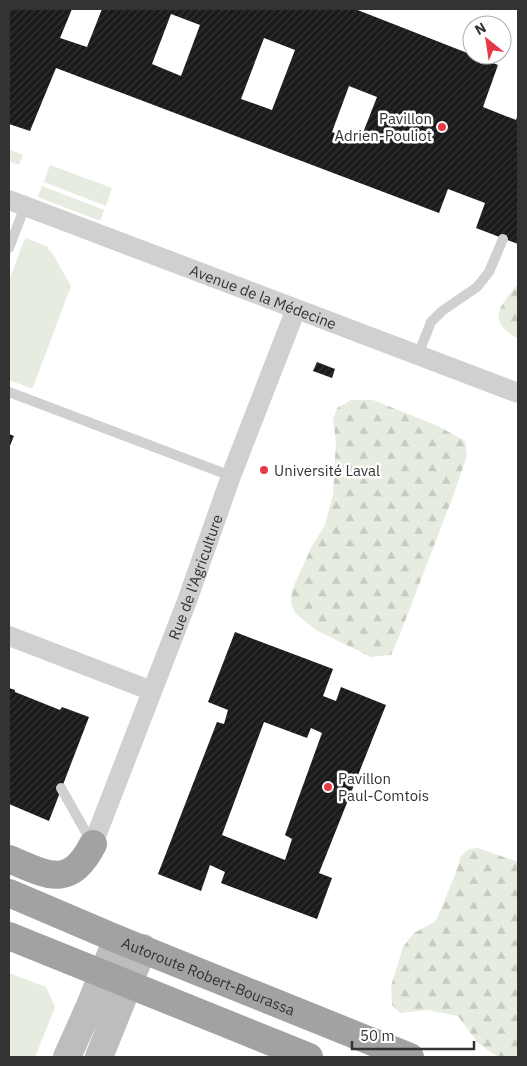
<svg xmlns="http://www.w3.org/2000/svg" width="527" height="1066" viewBox="0 0 527 1066" font-family="'IBM Plex Sans',sans-serif">
  <style>
    .green { fill: #e6ecdf }
    .forest { fill: url(#forest-firs) }
    .building { fill: url(#building-hatch); fill-rule: evenodd }
    .lines { fill: none; stroke-linecap: round; stroke-linejoin: round }
    .service { stroke: #d0d0d0; stroke-width: 10 }
    .minor { stroke: #d0d0d0; stroke-width: 20 }
    .secondary { stroke: #bdbdbd; stroke-width: 28 }
    .trunk { stroke: #a2a2a2; stroke-width: 28 }
    .poi-dot { fill: #e63946; stroke: #fff; stroke-width: 2 }
    .labels { text-anchor: middle; dominant-baseline: central; stroke-width: 5; stroke-linejoin: round; paint-order: stroke }
    .poi-label { font-size: 15px; fill: #333; stroke: #fff; text-anchor: start }
    .street-label { font-size: 15px; fill: #333; stroke: #fff }
  </style>
  <defs>
    <pattern id="forest-firs" width="22" height="20" patternUnits="userSpaceOnUse" patternTransform="scale(1.25)"><rect width="22" height="20" fill="#e6ecdf"/><path d="M5 1l3.5 6h-7zM16 11l3.5 6h-7z" fill="#c6cbc0"/></pattern>
    <pattern id="building-hatch" width="6" height="6" patternUnits="userSpaceOnUse" patternTransform="scale(1.25)"><rect width="6" height="6" fill="#1a1a1a"/><path d="M-1 1l2-2M0 6l6-6M5 7l2-2" fill="none" stroke="#333"/></pattern>
  </defs>
  <rect width="100%" height="100%" fill="#fff"/>
  <!-- green -->
  <path class="green" d="M9 149 23 155 19 165 9 161Z
    M50 165 112 188 106 206 44 182Z
    M42 186 104 210 101 219 99 220 95 219 38 197Z
    M26 238 48 247V249L51 251 71 286 33 387 30 388 9 380V281L23 243Z
    M9 973 46 987 55 1007 35 1057H9Z"/>
  <!-- forest -->
  <path class="forest" d="M518 284V338C513 337 509 333 505 329 488 315 509 296 518 284Z
    M351 400H373L438 426 465 441 467 456 452 499 400 634 391 655 371 657 316 630 295 613 291 603 292 590 312 546 325 525 333 495 336 441 333 420 337 408Z
    M478 848 518 862V1057H498L478 1043 458 1016 427 1010 400 1013 392 1005 391 986 403 947 414 933 436 921 455 875 461 856 469 849Z"/>
  <!-- building -->
  <path class="building" d="M9 9H72L60 38 87 47 102 9H355L498 65 483 107 516 120 518 114V244L476 228 485 203 448 189 439 213 56 68 30 131 9 124ZM171 14 200 25 181 76 152 64ZM264 38 295 50 272 110 241 99ZM349 86 377 97 359 143 332 132Z
    M317 362 335 369 332 378 313 371Z
    M9 434 14 436 9 448Z
    M235 632 333 669 323 696 336 701 341 687 386 705 319 873 332 878 317 919 221 883 225 872 210 865 201 891 158 874 217 722 224 724 228 710 208 702ZM264 722 307 738 311 728 322 733 285 835 292 839 285 860 222 835Z
    M9 688 15 690V692L60 710 62 707 89 717 49 821 9 804Z"/>
  <g class="lines">
    <!-- service -->
    <path class="service" d="M9 248 25 206
      M418 355 431 322 442 311 477 287 489 272 503 239
      M9 392 231 476
      M61 788 92 843"/>
    <!-- minor -->
    <g class="minor">
      <path id="s1" d="M9 200 518 393"/>
      <path d="M9 636 152 691"/>
      <path id="s2" d="M93 844 187 601 231 476 296 309"/>
    </g>
    <!-- secondary -->
    <path class="secondary" d="M67 1057 89 1008 117 939
      M99 1057 143 948"/>
    <!-- trunk -->
    <g class="trunk">
      <path d="M9 859C47 875 70 890 93 844"/>
      <path id="s3" d="M9 893 117 939 410 1057"/>
      <path d="M9 936 309 1057"/>
    </g>
  </g>
  <!-- markers -->
  <g class="poi-dot">
    <circle cx="442" cy="127" r="5"/>
    <circle cx="264" cy="470" r="5"/>
    <circle cx="328" cy="787" r="5"/>
  </g>
  <g class="labels">
    <!-- poi labels -->
    <g class="poi-label">
      <text x="432" y="118" text-anchor="end">Pavillon<tspan x="432" dy="17">Adrien-Pouliot</tspan></text>
      <text x="274" y="470">Université Laval</text>
      <text x="338" y="778">Pavillon<tspan x="338" dy="17">Paul-Comtois</tspan></text>
    </g>
    <!-- street labels -->
    <g class="street-label">
      <text stroke="none"><textPath href="#s1" startOffset="272">Avenue de la Médecine</textPath></text>
      <text stroke="none"><textPath href="#s2" startOffset="286">Rue de l'Agriculture</textPath></text>
      <text stroke="none"><textPath href="#s3" startOffset="216">Autoroute Robert-Bourassa</textPath></text>
    </g>
  </g>
  <!-- border -->
  <rect width="527" height="1066" fill="none" stroke="#333333" stroke-width="20"/>
  <!-- north arrow -->
  <g transform="translate(487 40) rotate(330)"><circle r="24" fill="#ffffff" stroke="#adadad"/>
  <path d="M0-4L9 19L0 12L-9 19Z" fill="#e63946"/>
  <text y="-8" font-size="14" font-weight="bold" text-anchor="middle" fill="#333333">N</text>
  </g>
  <!-- scale -->
  <path d="M352 1041v8h122v-8" fill="none" stroke="#333333" stroke-width="2.5"/>
  <text x="360" y="1041" font-size="15" fill="#333333" stroke="#ffffff" stroke-width="4" paint-order="stroke">50 m</text>
</svg>
